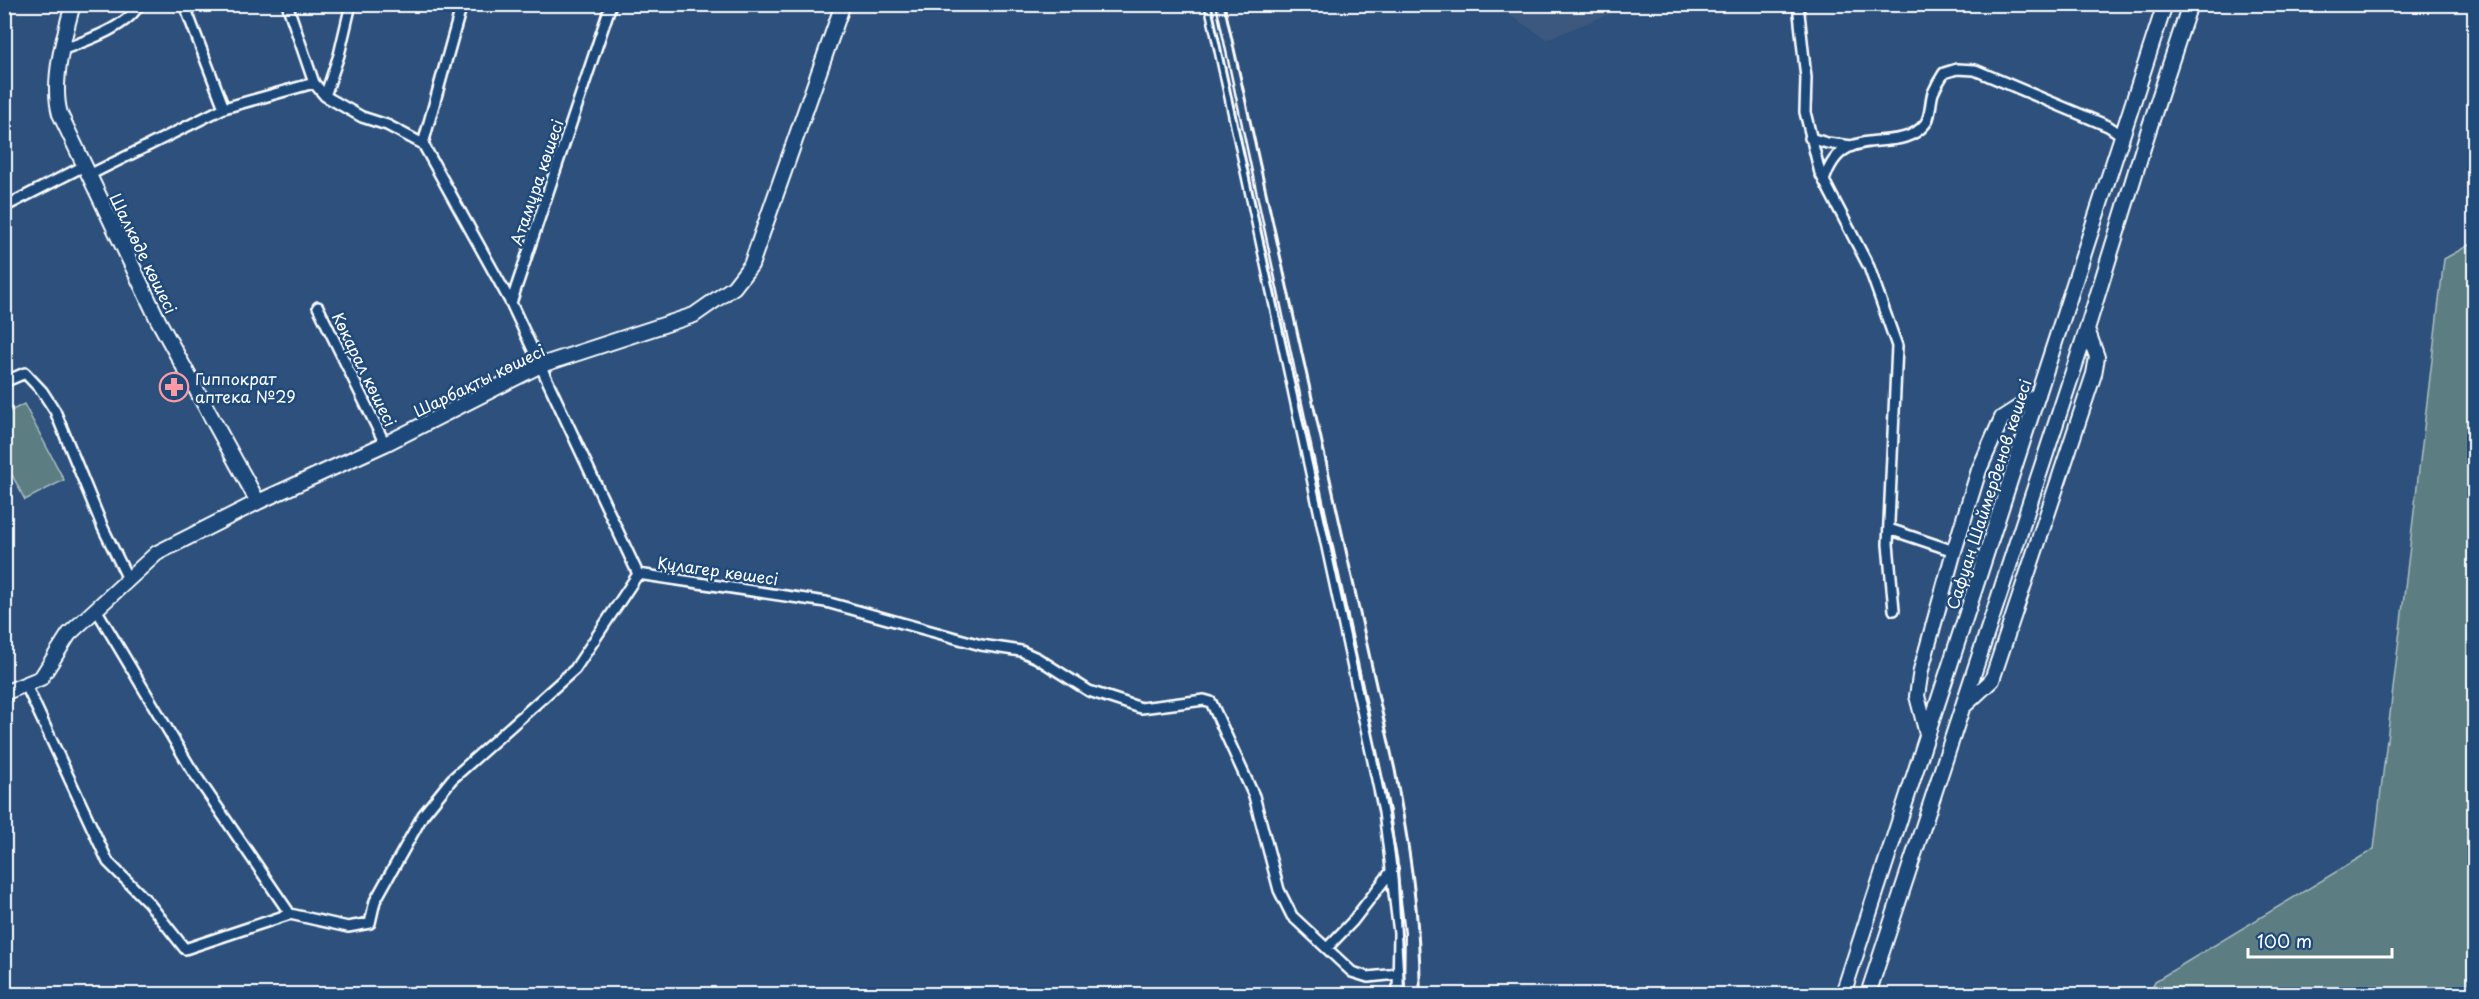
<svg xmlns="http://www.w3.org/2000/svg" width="2479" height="999" viewBox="0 0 2479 999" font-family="'Playpen Sans',sans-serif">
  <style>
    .built { fill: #3e597f }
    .green { fill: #5c7e83; stroke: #aebec1; stroke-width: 1.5 }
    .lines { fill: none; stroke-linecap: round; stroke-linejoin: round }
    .street-casing { stroke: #fff; stroke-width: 14 }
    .secondary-casing { stroke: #fff; stroke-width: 18 }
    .street { stroke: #1f4a7a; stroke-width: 9 }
    .secondary { stroke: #1f4a7a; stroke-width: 14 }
    .rail { stroke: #fff; stroke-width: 3 }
    .labels { text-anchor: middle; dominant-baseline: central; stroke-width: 5; stroke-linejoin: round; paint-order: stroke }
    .street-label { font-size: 16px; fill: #fff; stroke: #1f4a7a }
    .poi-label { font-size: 16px; fill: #fff; stroke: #1f4a7a; text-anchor: start }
  </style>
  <rect width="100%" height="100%" fill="#2d517c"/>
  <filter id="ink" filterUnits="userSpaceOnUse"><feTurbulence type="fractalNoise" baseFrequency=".0167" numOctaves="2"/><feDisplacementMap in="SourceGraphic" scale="12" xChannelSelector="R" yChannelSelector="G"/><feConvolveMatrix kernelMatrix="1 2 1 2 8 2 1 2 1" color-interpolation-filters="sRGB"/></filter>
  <g filter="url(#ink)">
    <!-- built -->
    <path class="built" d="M1494 5V4L1631 5 1547 39Z"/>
    <!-- green -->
    <path class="green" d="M2474 242V994H2150L2155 981 2374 849 2444 259Z
      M24 404 64 480 25 500 5 461V414Z"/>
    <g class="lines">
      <!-- street casing -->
      <g class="street-casing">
        <path id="street" d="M184 4 224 108
          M287 4 314 83
          M462 4 423 144 511 303
          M611 4 511 303 638 574 826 602 981 645 1021 651 1037 658 1089 691 1141 708 1204 700 1211 702 1254 796 1279 890 1292 916 1352 972 1368 977 1398 974
          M1210 4 1384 812 1399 933 1398 994
          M1798 4 1806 78 1805 112 1820 173 1869 267 1897 346 1888 544 1894 610
          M61 50C83 42 129 27 139 4
          M325 96 362 117 387 125 423 144
          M1810 138 1827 143 1852 146
          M89 175 224 108 314 83 325 96 339 55 351 4
          M1824 181C1843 118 1897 158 1925 124 1931 117 1930 102 1933 93 1936 86 1940 79 1944 73L1957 69 1975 70 2108 126 2123 136
          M4 207 84 166
          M318 307 385 444
          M4 382 25 373 42 391 55 411 103 528 128 579
          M1889 529 1954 551
          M25 683 108 862 148 902 185 949 290 914 190 767 96 609
          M290 914 348 927 370 923 375 901 423 815 452 779 575 669 638 574
          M1327 948 1352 922 1393 869"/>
      </g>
      <!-- secondary casing -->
      <g class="secondary-casing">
        <path id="secondary" d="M73 4C64 36 51 82 60 114L158 320 258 502
          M4 693 41 678 69 634 157 553 258 502 385 444 541 365 694 315 734 287 751 265 843 4
          M1962 708 1992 680 2094 374 2097 357 2087 329
          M1927 734 1917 696 1921 670 1954 551 1979 470 2002 418 2038 395
          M1843 994 2165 4
          M1868 994 2087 329 2147 135 2190 4"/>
      </g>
      <!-- street -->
      <use href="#street" class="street"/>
      <!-- secondary -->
      <use href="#secondary" class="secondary"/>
      <!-- rail -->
      <path class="rail" d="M1211 4 1380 770 1397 860 1405 994
        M1224 4 1395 770C1409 844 1421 918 1420 994"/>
    </g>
  </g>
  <!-- icons -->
  <defs>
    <g id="pharmacy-ring" transform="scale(1.5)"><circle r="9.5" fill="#1f4a7a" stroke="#ff9aa2" stroke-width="1.5"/><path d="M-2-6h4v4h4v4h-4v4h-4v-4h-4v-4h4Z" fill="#ff9aa2"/></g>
  </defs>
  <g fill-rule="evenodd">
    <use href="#pharmacy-ring" x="174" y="387"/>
  </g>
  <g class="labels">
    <!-- street labels -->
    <g class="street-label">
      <text transform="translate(536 182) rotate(-71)">Атамұра көшесі</text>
      <text transform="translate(144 253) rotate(64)">Шалкөде көшесі</text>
      <text transform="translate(365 369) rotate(64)">Көкарал көшесі</text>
      <text transform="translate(479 380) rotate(-26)">Шарбақты көшесі</text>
      <text transform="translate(1988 494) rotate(-72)">Сафуан Шаймерденов көшесі</text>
      <text transform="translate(718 570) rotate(8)">Құлагер көшесі</text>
    </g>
    <!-- poi labels -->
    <g class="poi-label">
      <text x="195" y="378">Гиппократ<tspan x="195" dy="18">аптека №29</tspan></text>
    </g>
  </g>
  <!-- margin -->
  <rect width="2479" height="999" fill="none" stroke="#1f4a7a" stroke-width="24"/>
  <rect x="12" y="12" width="2455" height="975" fill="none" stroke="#fff" stroke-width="2" filter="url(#ink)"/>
  <!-- scale -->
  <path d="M2248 948v9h144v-9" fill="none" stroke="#ffffff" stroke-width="3"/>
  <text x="2257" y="948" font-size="18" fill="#ffffff" stroke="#1f4a7a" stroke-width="4.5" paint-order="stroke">100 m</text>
</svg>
